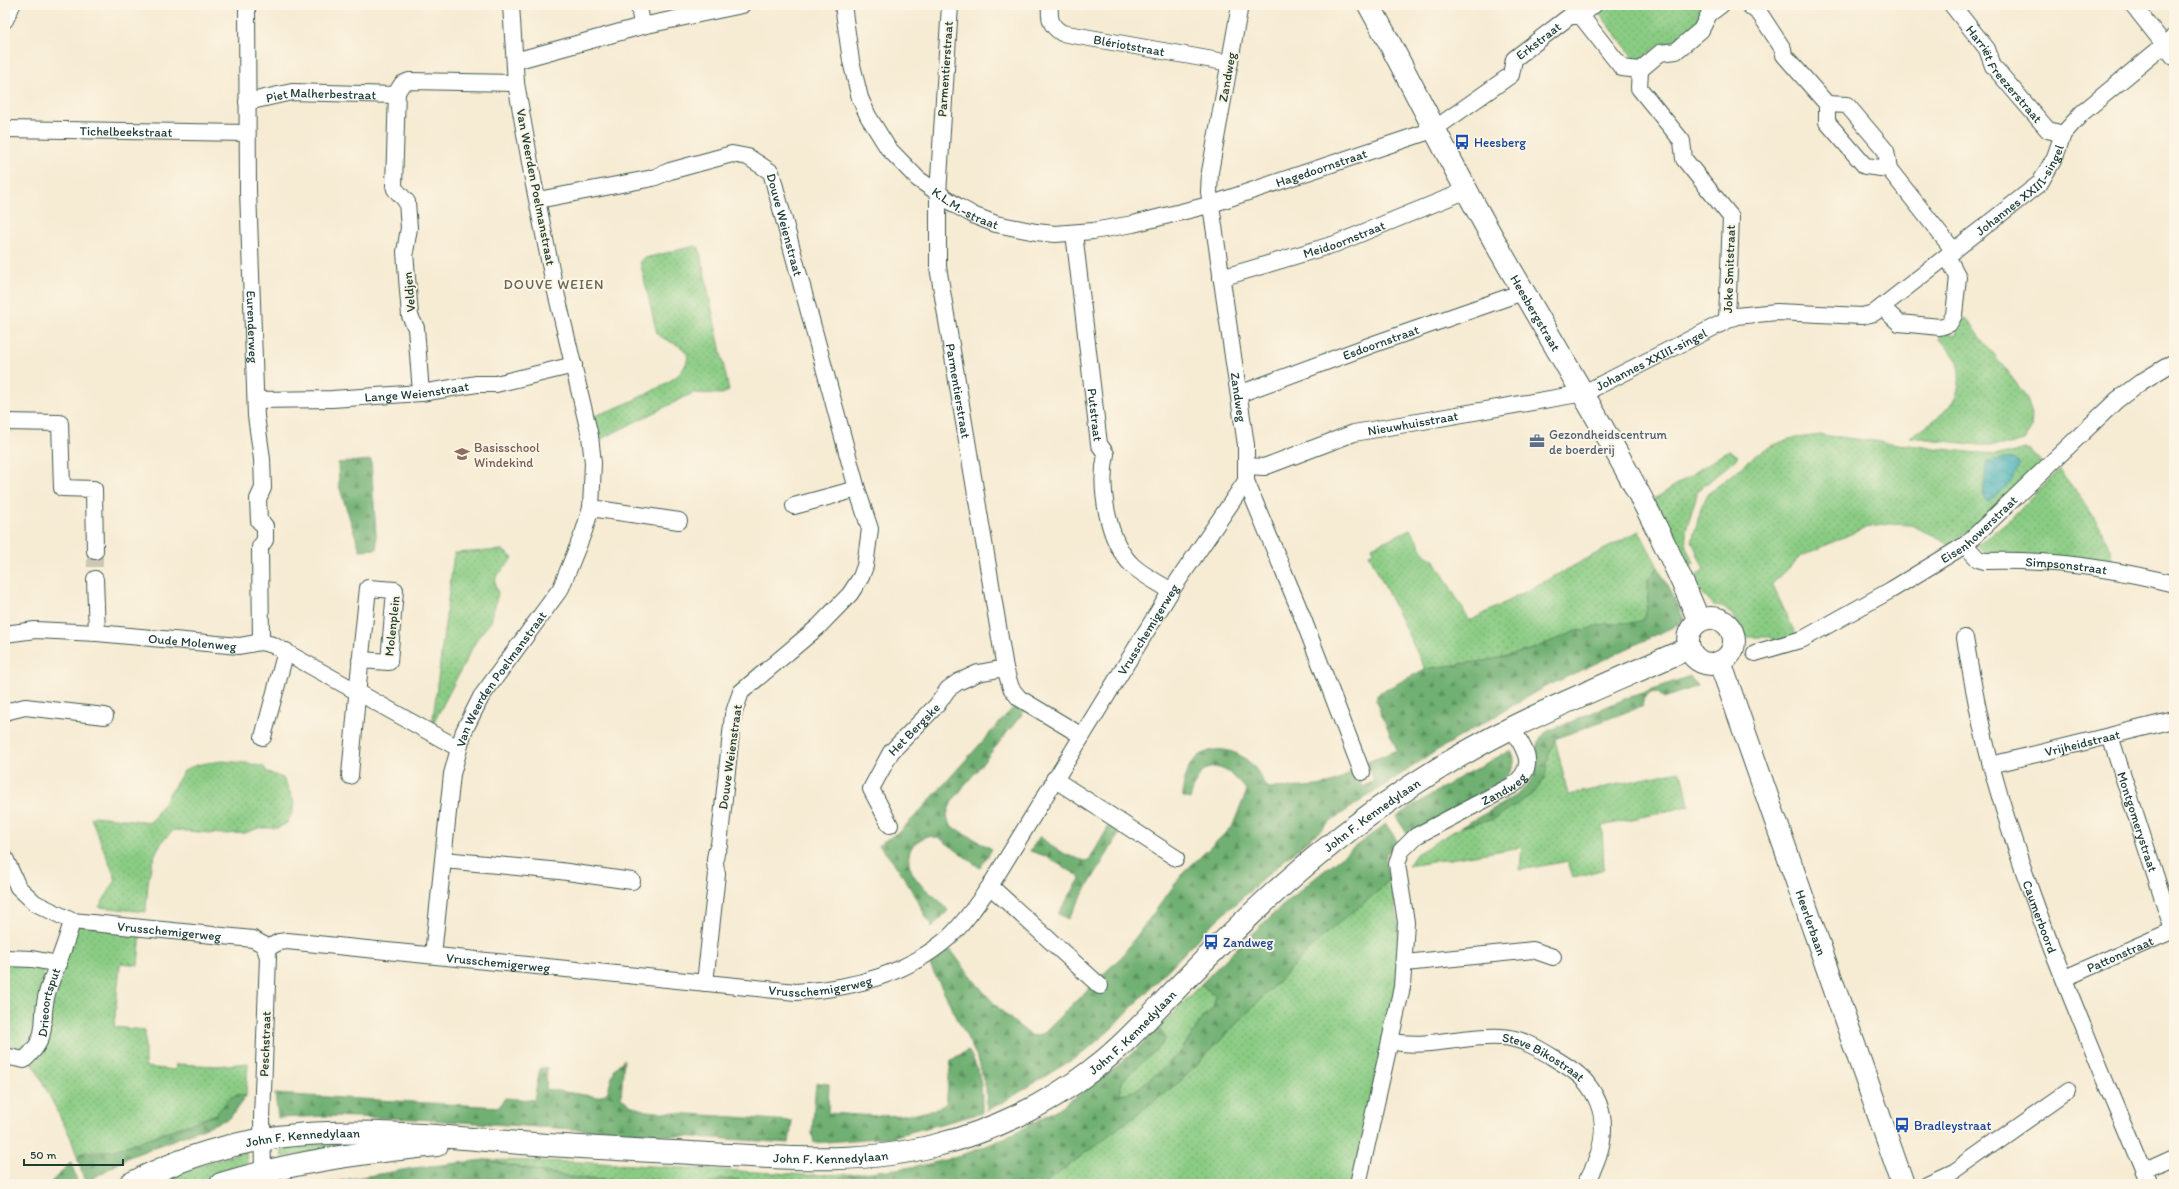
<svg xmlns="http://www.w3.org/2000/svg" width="2179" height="1189" viewBox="0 0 2179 1189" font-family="Itim,sans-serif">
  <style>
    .grass { fill: url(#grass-dots); stroke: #54845c; fill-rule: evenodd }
    .forest { fill: url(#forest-firs); stroke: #477653 }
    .water { fill: url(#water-waves); stroke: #2e7675 }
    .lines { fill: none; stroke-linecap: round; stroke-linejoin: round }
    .street-tunnel { stroke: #cbc8b3; stroke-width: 16; stroke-dasharray: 16 8; stroke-linecap: butt }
    .street-casing { stroke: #3f574c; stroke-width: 18 }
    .secondary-casing { stroke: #3f574c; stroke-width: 24 }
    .street { stroke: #fff; stroke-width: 16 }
    .secondary { stroke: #fff; stroke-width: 22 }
    .labels { text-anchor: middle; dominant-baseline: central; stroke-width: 4; stroke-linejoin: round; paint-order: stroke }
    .street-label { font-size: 13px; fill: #1f3d34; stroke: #fcf5e5 }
    .transit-label { font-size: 13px; fill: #164399; stroke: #fcf5e5; text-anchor: start }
    .service-label { font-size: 13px; fill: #4e5e75; stroke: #fcf5e5; text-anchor: start }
    .education-label { font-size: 13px; fill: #785e54; stroke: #fcf5e5; text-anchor: start }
    .neighbourhood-label { font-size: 14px; letter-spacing: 1px; fill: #676556; stroke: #fcf5e5 }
  </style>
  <defs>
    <pattern id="grass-dots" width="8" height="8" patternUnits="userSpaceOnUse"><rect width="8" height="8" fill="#8acc84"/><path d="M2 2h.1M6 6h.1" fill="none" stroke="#70a76d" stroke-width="1.8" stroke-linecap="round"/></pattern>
    <pattern id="forest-firs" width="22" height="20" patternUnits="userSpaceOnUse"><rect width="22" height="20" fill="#6fb072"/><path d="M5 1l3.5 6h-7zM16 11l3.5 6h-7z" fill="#5b905e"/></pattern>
    <pattern id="water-waves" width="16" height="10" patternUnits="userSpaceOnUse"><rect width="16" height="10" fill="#3daeb6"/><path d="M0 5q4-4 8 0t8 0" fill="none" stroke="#338f95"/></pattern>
  </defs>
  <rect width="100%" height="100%" fill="#fcf5e5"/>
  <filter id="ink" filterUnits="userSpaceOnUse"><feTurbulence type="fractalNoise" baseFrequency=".025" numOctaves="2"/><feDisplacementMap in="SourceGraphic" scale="8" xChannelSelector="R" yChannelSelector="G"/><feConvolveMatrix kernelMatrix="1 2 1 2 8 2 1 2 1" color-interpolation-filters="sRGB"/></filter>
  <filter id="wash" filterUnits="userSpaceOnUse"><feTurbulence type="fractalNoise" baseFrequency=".012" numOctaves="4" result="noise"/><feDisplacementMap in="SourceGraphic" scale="16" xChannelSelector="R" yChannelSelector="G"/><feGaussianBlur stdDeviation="0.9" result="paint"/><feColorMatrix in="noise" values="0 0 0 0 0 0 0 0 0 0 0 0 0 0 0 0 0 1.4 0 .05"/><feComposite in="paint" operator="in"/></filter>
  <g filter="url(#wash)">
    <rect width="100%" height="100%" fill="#f6ebd3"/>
    <!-- grass -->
    <path class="grass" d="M1601 5H1712L1696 25 1674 44H1661L1637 62 1596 9Z
      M695 246 699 248 729 391 722 394 693 393 593 443 589 417C609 413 663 388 678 375 682 372 690 360 687 354 682 344 665 341 657 334L640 261 645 258Z
      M1966 318 2026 396 2032 414 2031 429 2024 440 2010 445H1980L1910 437C1940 416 1971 400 1955 357 1952 351 1944 344 1939 338L1945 331 1956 336 1958 321Z
      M1821 435 1978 453 2008 454 2025 449 2030 450 2042 463 1970 529 1949 545 1937 537 1911 525 1889 524 1864 528 1800 557 1772 584 1796 635 1775 641 1770 637H1744L1740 633 1732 615 1722 606 1713 605 1690 581 1704 569 1692 541 1702 505 1709 493 1761 451 1788 439ZM2004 459H2014L2019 463 1986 501 1983 497 1986 466Z
      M1729 450 1738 457 1698 491 1686 530V548L1694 563 1685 570 1650 502Z
      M2059 469C2084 502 2103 524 2115 564L1985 553 1976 546 2015 515Z
      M1410 529 1426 556 1434 559 1469 620H1472L1639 531 1658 567 1648 579V601L1644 620 1634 623 1600 625 1527 651 1490 660 1425 669 1369 554 1374 552 1372 547Z
      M502 550 513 558 496 577 495 585 498 593 491 622 478 637 432 726 454 553Z
      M1555 739 1568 795 1679 771 1684 779 1689 806 1602 826 1604 869 1573 878 1568 861 1520 870 1522 847 1408 866 1416 854 1461 827 1494 819 1511 806 1547 770 1548 756Z
      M222 761 247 763 264 767 267 772 283 778 294 801 293 811 287 823 278 828H259L245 833 223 834 174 830C148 850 148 881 146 912L99 907 116 880 91 818 95 816 151 822 184 771C195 763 210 763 222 761Z
      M1389 878C1399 913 1400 939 1398 975L1352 1184H1044L1182 1080 1318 940 1382 888Z
      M75 925 141 931 138 965 122 963 120 965 114 1027 145 1030V1067L175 1070 176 1064 218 1066 248 1063 246 1096 237 1094 229 1099 216 1114 112 1151C102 1151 85 1149 77 1156L70 1136 31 1060 55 968Z
      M5 961 44 967C44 982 40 1032 31 1044 25 1052 14 1051 5 1050Z
      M1201 984 1216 997 1212 1010 1203 1017 1181 1051 1157 1074 1134 1091 1119 1096 1123 1079 1161 1045 1165 1039 1164 1034 1158 1029Z
      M379 1141 282 1157 280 1145Z
      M246 1151 247 1163 245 1173 214 1178 199 1184H151L175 1173Z
      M484 1160 580 1162 809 1175 857 1174 826 1183 785 1184 722 1179 713 1184H684L658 1180 616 1181 577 1178Z"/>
    <!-- forest -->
    <path class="forest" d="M371 460 377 549 360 550 339 486 338 463Z
      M1658 567 1684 619 1673 627 1537 691 1436 751 1338 816 1289 856 1211 925 1110 1030 1083 1053 1002 1103 987 1110 986 1088 978 1059 929 963 951 950C974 982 998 1012 1031 1035L1036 1036 1042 1034 1121 957 1184 872 1232 827 1247 791C1235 775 1213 754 1197 779 1194 785 1192 793 1190 799L1183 797C1180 737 1246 735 1265 786L1269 788C1295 786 1339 792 1354 766L1363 787 1374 780 1365 763 1397 750 1376 701 1377 694 1425 669 1490 660 1527 651 1579 630C1586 631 1593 626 1600 625 1615 621 1629 625 1644 620L1648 601V579Z
      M1690 676 1697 686 1664 698 1658 693 1651 692 1644 697 1642 706 1555 739 1548 756 1547 770 1543 781 1534 793 1494 819 1461 827C1478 817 1525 794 1533 778 1541 762 1531 745 1546 732L1627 698Z
      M1018 702 1027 708 953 800C948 809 945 815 950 825L992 849 980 868 941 839 929 836C905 843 904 862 917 880 926 892 940 898 948 911L932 927C916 899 902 868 878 845L900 831 919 812Z
      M1511 750C1518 763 1512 771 1503 780L1408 835 1396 817 1458 778Z
      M1110 824 1121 831 1068 919 1058 914 1080 879 1079 876 1045 856 1030 851 1040 836C1054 850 1066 856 1086 861L1090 859Z
      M1386 824 1398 842C1382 856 1384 858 1389 878L1382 888 1318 940 1182 1080 1044 1184H807C814 1184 821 1184 828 1182 838 1180 847 1175 857 1174 885 1169 913 1169 941 1161 1019 1141 1101 1086 1158 1029L1164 1034 1165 1039 1161 1046 1123 1079 1119 1095 1134 1091 1157 1074 1181 1052 1203 1017 1212 1010 1216 997 1201 984C1258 925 1319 871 1386 824Z
      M968 1050C982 1073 982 1087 982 1113L891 1137 814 1143 812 1133 816 1082 829 1084 828 1113C861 1115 917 1121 946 1104L951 1060Z
      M624 1059 621 1097 630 1105 646 1111 792 1121 789 1143 414 1119 327 1116 278 1118 275 1094 499 1107 505 1098 534 1100 540 1068 547 1067 546 1089 598 1097 607 1093 615 1068Z
      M237 1094 246 1096 230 1118 129 1157 85 1183 77 1156 80 1154 112 1151 200 1121 216 1114 229 1099Z
      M484 1160C515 1166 546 1174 577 1178 613 1183 648 1178 684 1184H322L414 1168Z
      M71 1162 78 1184H49Z
      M722 1179 785 1184H709Z"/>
    <!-- water -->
    <path class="water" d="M2004 459H2014L2019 463C2019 477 1999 496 1986 501L1983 497 1986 466 1988 461Z"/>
  </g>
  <g filter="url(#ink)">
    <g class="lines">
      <!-- street-tunnel -->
      <path class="street-tunnel" d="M95 551V579"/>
      <!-- street casing -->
      <g class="street-casing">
        <g id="street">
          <path id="s1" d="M247 5 248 190 256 416 262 459 263 488 258 499 259 521 265 526V540L260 547 261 642"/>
          <path d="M639 5 642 26"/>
          <path id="s2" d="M843 5 851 61 860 98 868 116 888 148 918 179 957 206 975 216 996 224 1036 232 1055 234 1093 231 1133 224 1209 205 1433 130 1511 75 1514 59 1570 16H1581L1594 5"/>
          <path id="s3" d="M950 5 938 194V267L1005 668 1011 688 1019 698 1082 736"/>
          <path id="s4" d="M1050 5C1049 18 1050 26 1062 33L1230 63"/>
          <path id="s5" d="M1240 5 1210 172 1209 192 1246 445V481L1300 611 1362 772"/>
          <path d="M1749 5 1760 14 1783 49 1784 55 1827 104V122L1865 166 1889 169 1954 251"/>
          <path id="s6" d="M1952 5 1987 49 1993 66 2048 130 2063 134"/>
          <path d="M2133 5 2174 57"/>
          <path d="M1581 16 1622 68 1640 70 1639 88 1682 141 1684 159 1731 217 1727 320"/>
          <path d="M5 20 12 5"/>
          <path d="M515 61 642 26 742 5"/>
          <path d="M1640 70 1660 53 1676 51 1701 30 1709 14 1721 5"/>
          <path id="s7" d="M247 102 292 92 396 95"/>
          <path d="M1827 104 1847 105 1886 151 1889 169"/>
          <path id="s8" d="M5 129 247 133"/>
          <path id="s9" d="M538 200 653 178 670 171 732 154 748 157 771 172 857 489 870 529 865 566 861 577 850 594 818 627 741 692 733 715 719 845C714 856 714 863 717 874L705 983"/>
          <path id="s10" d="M1074 233 1099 444 1106 454C1099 487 1107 542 1133 566 1144 576 1159 583 1171 591"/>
          <path id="s11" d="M1221 278 1335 244 1465 191"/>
          <path d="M1882 307 1899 323 1940 327 1949 324 1954 315 1958 277 1947 256"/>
          <path d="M421 393 416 328 410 316 405 252 409 228 407 202 395 189 394 185 397 92 402 84 409 81 516 83"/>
          <path id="s12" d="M1239 394 1374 344 1523 292"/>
          <path id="s13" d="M256 400 332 399 421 393 477 384H496L574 365"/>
          <path d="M5 422 60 423 62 488 94 489 95 551"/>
          <path id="s14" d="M1247 466 1264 467 1354 433 1584 393 1736 316 1777 312 1862 316 1874 313 2040 183 2055 157 2063 134 2082 113 2174 37"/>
          <path d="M794 506 857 489"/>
          <path d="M591 508 679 521"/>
          <path id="s15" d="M1965 545 1978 559 1985 561C2049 559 2112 568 2174 584"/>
          <path d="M95 579 97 633"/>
          <path id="s16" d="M5 634 35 630 97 633 239 646 261 642 273 645 458 748"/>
          <path id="s17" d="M1965 638C1972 681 1980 724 1991 765 2030 909 2092 1047 2148 1184"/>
          <path id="s18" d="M1755 653 1803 639 1891 590 1965 545 2117 400 2141 382 2174 362"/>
          <path d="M5 712 25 707 105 716"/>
          <path id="s19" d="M2110 736 2173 930"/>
          <path d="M263 737 286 651"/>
          <path id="s20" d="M1991 765 2174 720"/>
          <path d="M350 776C355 714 361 651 368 588L395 590 389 662 360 660"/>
          <path d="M1054 779 1176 858"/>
          <path id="s21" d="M890 825 871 789 891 752 937 705 948 689 958 682 978 673 1005 668"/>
          <path id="s22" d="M5 858 18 887 35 903 72 921 253 939 264 945 268 957 262 1118 263 1172"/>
          <path d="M444 860 560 871 632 881"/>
          <path d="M990 886 1100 986"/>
          <path id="s23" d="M266 949 279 942 287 941 796 992C850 989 905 975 947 939 964 924 977 904 990 886L1171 591 1246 481"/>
          <path id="s24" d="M433 955 452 774 464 731 481 697 561 588 584 531 591 508 593 463 590 436 554 284 534 185 516 83 511 5"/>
          <path d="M5 958 32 959 59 964"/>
          <path d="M1405 963 1533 950 1553 957"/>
          <path id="s25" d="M2065 978 2174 930"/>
          <path id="s26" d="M1390 1041C1427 1050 1464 1034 1502 1037 1521 1038 1538 1048 1554 1058 1565 1065 1576 1071 1584 1080 1613 1113 1605 1150 1585 1184"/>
          <path id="s27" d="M5 1056 24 1060C53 1034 38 1021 48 990 56 967 66 945 72 921"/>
          <path d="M2143 1172 2174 1158"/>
          <path id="s28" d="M1358 1184 1402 987 1406 922 1397 864 1401 851 1416 836 1513 785C1538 765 1525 751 1512 728"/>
          <path d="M1927 1184 1953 1172 2068 1091"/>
        </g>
      </g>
      <!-- secondary casing -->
      <g class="secondary-casing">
        <g id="secondary">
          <path id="s29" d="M1369 5C1415 88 1455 174 1503 256 1571 376 1647 493 1699 621"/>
          <circle cx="1711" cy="641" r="23"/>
          <path id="s30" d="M1720 662 1903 1184"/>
          <path id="s31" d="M130 1184C248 1121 358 1129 486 1140 567 1148 648 1150 729 1155 800 1159 868 1163 937 1145 992 1131 1047 1105 1092 1070 1127 1043 1155 1010 1186 979 1226 938 1267 897 1312 860 1374 808 1443 762 1515 726 1572 698 1631 674 1689 648"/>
          <path d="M221 1184C291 1162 365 1152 437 1145"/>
        </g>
      </g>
      <!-- street -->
      <use href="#street" class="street"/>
      <!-- secondary -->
      <use href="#secondary" class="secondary"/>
    </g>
  </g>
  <!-- icons -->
  <defs>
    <g id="bus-bare" transform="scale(1.2)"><path d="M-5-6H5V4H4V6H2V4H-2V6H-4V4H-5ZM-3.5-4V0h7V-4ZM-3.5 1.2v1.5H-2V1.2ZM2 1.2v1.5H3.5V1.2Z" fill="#1a4fb4" stroke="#fcf5e5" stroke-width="2.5" paint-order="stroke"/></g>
    <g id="office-bare" transform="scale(1.2)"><path d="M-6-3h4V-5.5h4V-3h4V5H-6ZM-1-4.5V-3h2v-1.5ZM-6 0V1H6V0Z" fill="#5c6f8a" stroke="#fcf5e5" stroke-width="2.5" paint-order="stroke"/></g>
    <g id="school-bare" transform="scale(1.2)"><path d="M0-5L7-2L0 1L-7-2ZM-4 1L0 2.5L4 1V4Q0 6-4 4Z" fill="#8d6e63" stroke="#fcf5e5" stroke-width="2.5" paint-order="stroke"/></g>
  </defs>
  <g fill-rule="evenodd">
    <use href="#bus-bare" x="1462" y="142"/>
    <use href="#office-bare" x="1537" y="441"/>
    <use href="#school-bare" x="462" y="454"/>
    <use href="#bus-bare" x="1211" y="942"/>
    <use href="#bus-bare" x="1902" y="1125"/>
  </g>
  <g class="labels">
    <!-- street labels -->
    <g class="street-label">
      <text stroke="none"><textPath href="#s2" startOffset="881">Erkstraat</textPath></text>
      <text stroke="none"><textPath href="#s4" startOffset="101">Blériotstraat</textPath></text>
      <text transform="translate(945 69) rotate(-86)">Parmentierstraat</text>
      <text stroke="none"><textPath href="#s6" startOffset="87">Harriët Freezerstraat</textPath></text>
      <text transform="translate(1227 77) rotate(-80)">Zandweg</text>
      <text stroke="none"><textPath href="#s7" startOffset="75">Piet Malherbestraat</textPath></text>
      <text stroke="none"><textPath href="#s8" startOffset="121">Tichelbeekstraat</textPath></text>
      <text stroke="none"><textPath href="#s2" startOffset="621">Hagedoornstraat</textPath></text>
      <text transform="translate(536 187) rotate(79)">Van Weerden Poelmanstraat</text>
      <text stroke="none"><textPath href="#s14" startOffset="848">Johannes XXIII-singel</textPath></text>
      <text stroke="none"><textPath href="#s2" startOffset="251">K.L.M.-straat</textPath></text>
      <text stroke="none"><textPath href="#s9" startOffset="298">Douve Weienstraat</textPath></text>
      <text stroke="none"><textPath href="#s11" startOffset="129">Meidoornstraat</textPath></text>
      <text transform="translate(1729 269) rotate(-88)">Joke Smitstraat</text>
      <text transform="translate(409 292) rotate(-95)">Veldjen</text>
      <text stroke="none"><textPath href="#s29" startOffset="350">Heesbergstraat</textPath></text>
      <text stroke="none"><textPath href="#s1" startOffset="322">Eurenderweg</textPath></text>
      <text stroke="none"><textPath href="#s12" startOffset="151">Esdoornstraat</textPath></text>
      <text stroke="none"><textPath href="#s14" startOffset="422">Johannes XXIII-singel</textPath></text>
      <text stroke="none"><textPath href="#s13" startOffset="161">Lange Weienstraat</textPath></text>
      <text stroke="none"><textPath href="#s3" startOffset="388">Parmentierstraat</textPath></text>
      <text stroke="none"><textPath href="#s5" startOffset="397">Zandweg</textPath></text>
      <text stroke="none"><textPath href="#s10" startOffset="183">Putstraat</textPath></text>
      <text stroke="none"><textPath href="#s14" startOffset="173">Nieuwhuisstraat</textPath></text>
      <text stroke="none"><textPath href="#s18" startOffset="258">Eisenhowerstraat</textPath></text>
      <text stroke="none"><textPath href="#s15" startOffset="108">Simpsonstraat</textPath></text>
      <text transform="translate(392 626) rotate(-84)">Molenplein</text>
      <text stroke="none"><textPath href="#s23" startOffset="1067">Vrusschemigerweg</textPath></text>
      <text stroke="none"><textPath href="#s16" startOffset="188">Oude Molenweg</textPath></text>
      <text stroke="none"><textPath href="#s24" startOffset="290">Van Weerden Poelmanstraat</textPath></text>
      <text stroke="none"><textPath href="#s21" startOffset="115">Het Bergske</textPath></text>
      <text stroke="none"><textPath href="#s20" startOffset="94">Vrijheidstraat</textPath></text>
      <text transform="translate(730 757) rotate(-82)">Douve Weienstraat</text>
      <text stroke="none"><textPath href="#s28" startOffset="460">Zandweg</textPath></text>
      <text stroke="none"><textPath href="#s31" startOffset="1370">John F. Kennedylaan</textPath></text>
      <text stroke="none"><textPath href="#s19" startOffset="90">Montgomerystraat</textPath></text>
      <text stroke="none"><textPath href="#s17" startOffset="289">Caumerboord</textPath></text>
      <text stroke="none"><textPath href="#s30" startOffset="276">Heerlerbaan</textPath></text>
      <text stroke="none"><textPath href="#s22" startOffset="194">Vrusschemigerweg</textPath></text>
      <text stroke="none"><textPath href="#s25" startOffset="60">Pattonstraat</textPath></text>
      <text stroke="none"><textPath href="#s23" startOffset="235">Vrusschemigerweg</textPath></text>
      <text stroke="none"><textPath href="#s23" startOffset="559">Vrusschemigerweg</textPath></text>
      <text stroke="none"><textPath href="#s27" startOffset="84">Drieoortsput</textPath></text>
      <text stroke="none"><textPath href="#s31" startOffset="1046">John F. Kennedylaan</textPath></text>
      <text transform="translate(265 1044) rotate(-88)">Peschstraat</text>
      <text stroke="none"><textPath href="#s26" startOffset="159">Steve Bikostraat</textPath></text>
      <text stroke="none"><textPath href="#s31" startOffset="181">John F. Kennedylaan</textPath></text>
      <text stroke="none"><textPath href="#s31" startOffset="710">John F. Kennedylaan</textPath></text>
    </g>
    <!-- transit labels -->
    <g class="transit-label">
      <text x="1474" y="142">Heesberg</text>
      <text x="1223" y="942">Zandweg</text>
      <text x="1914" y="1125">Bradleystraat</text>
    </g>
    <!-- service labels -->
    <g class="service-label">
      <text x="1549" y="434">Gezondheidscentrum<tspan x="1549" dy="15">de boerderij</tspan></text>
    </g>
    <!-- education labels -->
    <g class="education-label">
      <text x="474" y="447">Basisschool<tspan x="474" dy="15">Windekind</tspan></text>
    </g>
    <!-- neighbourhood labels -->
    <g class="neighbourhood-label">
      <text x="554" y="284">DOUVE WEIEN</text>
    </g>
  </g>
  <!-- margin -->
  <rect width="2179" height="1189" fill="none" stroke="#fcf5e5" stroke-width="20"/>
  <!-- scale -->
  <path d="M24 1159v6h99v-6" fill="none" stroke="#1f3d34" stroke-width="2"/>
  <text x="30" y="1159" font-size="12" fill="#1f3d34" stroke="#fcf5e5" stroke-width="3" paint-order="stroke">50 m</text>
</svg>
